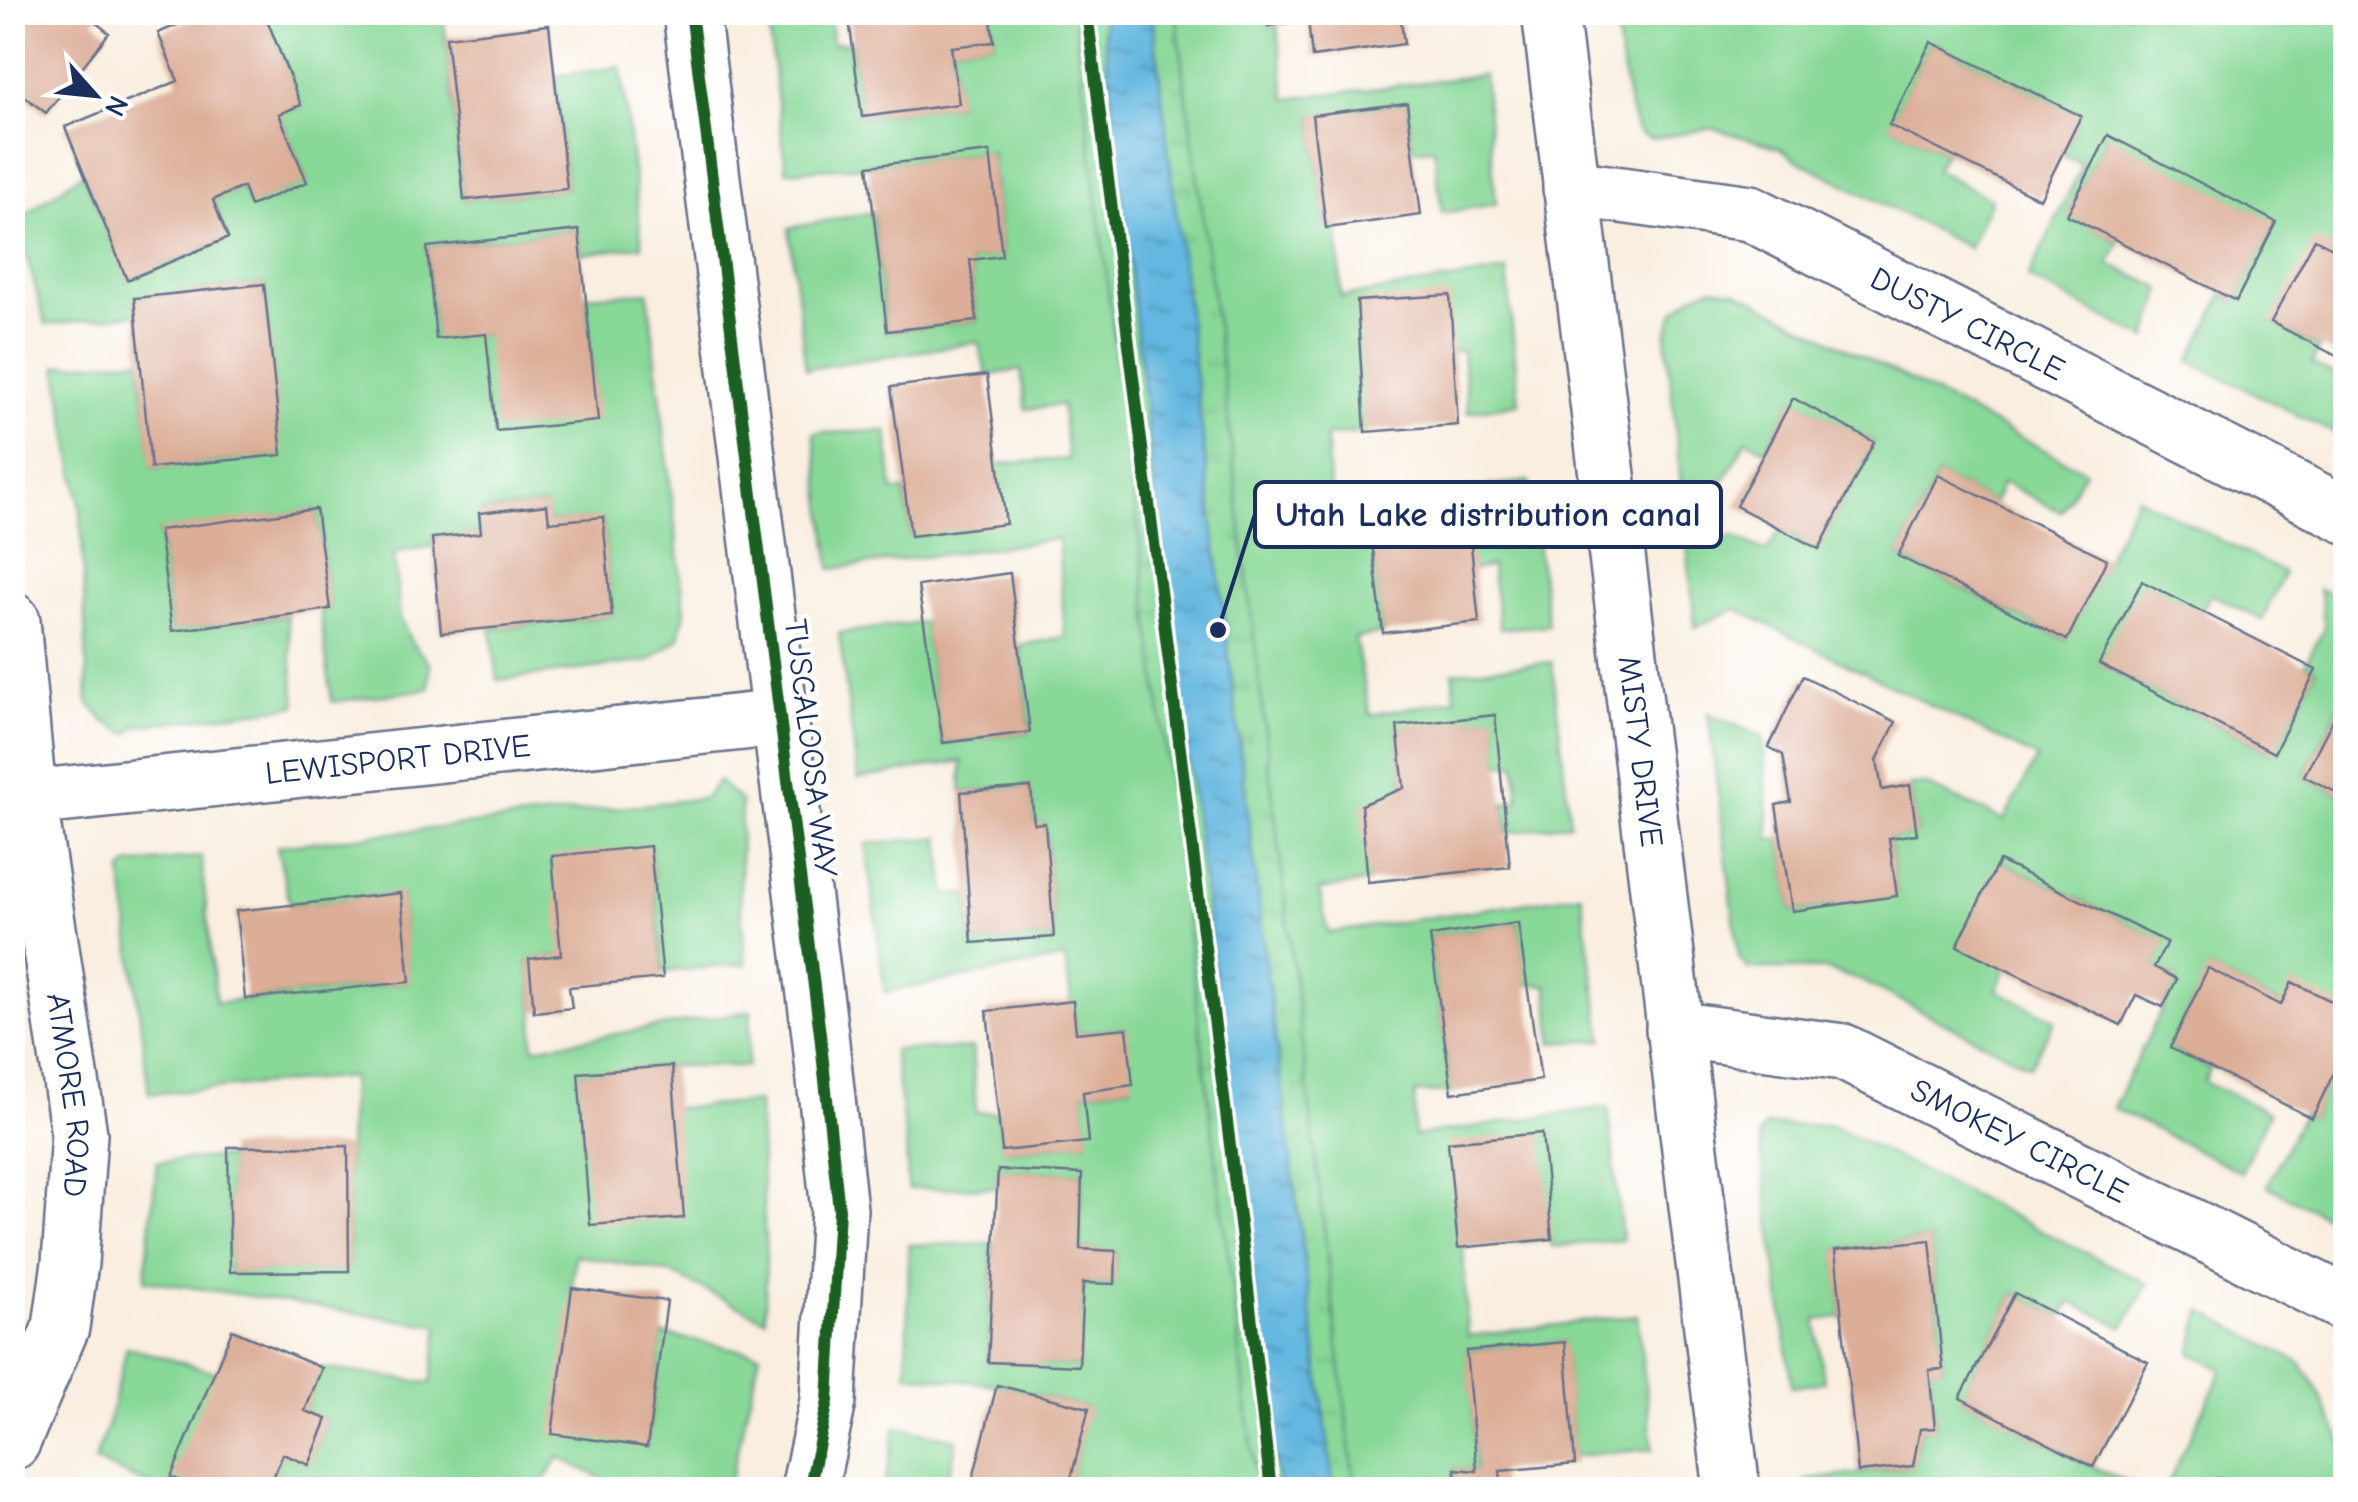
<svg xmlns="http://www.w3.org/2000/svg" width="2358" height="1502" viewBox="0 0 2358 1502" font-family="'Comic Neue',sans-serif">
  <style>
    .grass { fill: #88d898; stroke: #52847b; stroke-width: 2.5 }
    .park { fill: url(#park-tufts); stroke: #52847b; stroke-width: 2.5 }
    .water { fill: url(#water-ripples); stroke: #40739f; stroke-width: 2.5 }
    .building { fill: #dcae98 }
    .lines { fill: none; stroke-linecap: round; stroke-linejoin: round }
    .street-casing { stroke: #69728b; stroke-width: 60 }
    .street { stroke: #fff; stroke-width: 55 }
    .cycleway-casing { stroke: #fff; stroke-width: 19 }
    .cycleway { stroke: #1b5e20; stroke-width: 12 }
    .labels { text-anchor: middle; dominant-baseline: central; stroke-width: 9; stroke-linejoin: round; paint-order: stroke }
    .street-label { font-size: 32px; fill: #1b2f5e; stroke: #fff }
    .leader { fill: none; stroke: #1b2f5e; stroke-width: 4 }
    .callout-dot { fill: #1b2f5e; stroke: #fff; stroke-width: 4 }
    .callout { fill: #fff; stroke: #1b2f5e; stroke-width: 4 }
    .callout-label { font-size: 35px; text-anchor: middle; font-weight: bold; fill: #1b2f5e }
  </style>
  <defs>
    <pattern id="park-tufts" width="24" height="20" patternUnits="userSpaceOnUse" patternTransform="scale(2.5)"><rect width="24" height="20" fill="#88d898"/><path d="M3 7l-1-3M5 7V3M7 7l1-3M15 17l-1-3M17 17v-4M19 17l1-3" fill="none" stroke="#75ba85"/></pattern>
    <pattern id="water-ripples" width="26" height="14" patternUnits="userSpaceOnUse" patternTransform="scale(2.5)"><rect width="26" height="14" fill="#64b7e0"/><path d="M2 4q2-2 4 0t4 0M15 11q2-2 4 0t4 0" fill="none" stroke="#5295b9"/></pattern>
  </defs>
  <rect width="100%" height="100%" fill="#fff"/>
  <filter id="ink" filterUnits="userSpaceOnUse"><feTurbulence type="fractalNoise" baseFrequency=".01" numOctaves="2"/><feDisplacementMap in="SourceGraphic" scale="20" xChannelSelector="R" yChannelSelector="G"/><feConvolveMatrix kernelMatrix="1 2 1 2 8 2 1 2 1" color-interpolation-filters="sRGB"/></filter>
  <filter id="wash" filterUnits="userSpaceOnUse"><feTurbulence type="fractalNoise" baseFrequency=".0048" numOctaves="4" result="noise"/><feDisplacementMap in="SourceGraphic" scale="40" xChannelSelector="R" yChannelSelector="G"/><feGaussianBlur stdDeviation="2.25" result="paint"/><feColorMatrix in="noise" values="0 0 0 0 0 0 0 0 0 0 0 0 0 0 0 0 0 1.4 0 .05"/><feComposite in="paint" operator="in"/></filter>
  <g filter="url(#wash)">
    <rect width="100%" height="100%" fill="#f9eedf"/>
    <!-- grass -->
    <path class="grass" d="M1756 12 2345 13V255L2272 322 2319 348 2312 364 2345 380V431L2342 437 2190 361 2223 295 2236 301 2275 222 2107 136 2068 214 2119 242 2109 264 2162 289 2147 339 2028 278 2082 165 2062 155 2080 116 1931 42 1890 125 1945 153 1935 169 1991 199 1969 248 1795 159 1780 148 1712 128 1652 139C1645 136 1643 137 1638 131 1627 115 1617 35 1615 13H1684L1686 24Z
      M264 13H443L464 200 567 189 555 76 621 67 642 246 582 254 578 230 427 247 436 338 486 334 597 421 586 296 648 292 685 611 679 638 649 661 498 680 491 629 612 616 603 518 549 522 546 505 480 512 481 533 433 538V546L394 553 400 617 411 642 430 664 429 689 332 702 320 611 330 609 316 510 159 531 172 630 287 616 296 706 136 726 128 734 104 721 88 703 81 511 57 366 140 359 152 468 281 455 264 284 135 298 136 314 46 325 26 254 13 237 12 224 83 173 128 280 228 239 213 200 243 187 250 205 307 181 279 114 300 105Z
      M767 13H830L832 43H852L862 117 958 104 951 47 994 42 990 13H1266L1268 26 1277 25 1286 99 1484 75 1496 204 1442 213 1434 148 1413 150 1407 103 1312 116 1326 227 1338 226 1341 297 1507 271 1519 403 1468 412 1462 351H1453L1365 432 1326 436 1331 502H1371L1529 481 1548 625 1500 629 1491 566 1473 570 1466 507 1370 518 1383 633 1355 638 1370 715 1455 699 1453 672 1552 662 1570 823 1507 833 1504 803 1519 800 1516 764 1500 765 1494 716 1397 727 1404 788 1368 882 1319 890 1328 933 1581 894 1603 1040 1553 1043 1548 986 1526 984 1518 923 1430 936 1452 1093 1415 1092 1414 1136 1608 1107 1622 1240 1552 1247 1551 1239 1463 1247 1468 1336 1637 1315 1653 1449 1574 1456 1564 1342 1467 1351 1477 1471 1455 1469 1457 1489H1068L1088 1408 997 1385 907 1374 909 1245 993 1243 988 1361 1078 1366 1083 1283 1114 1284 1116 1252 1080 1249 1082 1174 998 1170 997 1187 908 1189 906 1142 893 1050 972 1048 976 1112 998 1113 1003 1151 1087 1142 1083 1092 1132 1086 1126 1028 1076 1033 1065 958 885 992 866 844 940 837 946 895 968 894 972 943 1054 937 1045 824H1034L1030 787 961 792 962 761 858 779 839 633 924 622 943 743 1030 732 1020 645 1065 637 1058 539 831 569 814 433 887 431 893 491H904L911 536 997 464 1068 459 1062 405 1026 409 1021 370 987 375 978 342 806 369 789 228 873 212 887 331 977 321 970 260 1002 255 991 152 868 166 786 171Z
      M1713 287 1736 291 2085 471 2061 512 2003 482 1994 503 1938 475 1898 556 2066 640 2137 497 2284 573 2262 620 2211 594 2201 612 2100 664 2273 753 2316 670 2305 664 2325 627 2319 589 2345 602V694L2304 776 2345 797V1008L2281 1005 2209 969 2170 1048 2210 1069 2204 1081 2269 1113 2241 1172 2113 1108 2177 979 2154 967 2166 942 2000 861 2006 970 1997 990 2055 1020 2030 1066 1862 981 1824 969H1748L1739 958 1708 713 1763 737 1770 839H1781L1792 911 1897 895 1889 838 1917 833 1910 785H1926L2004 820 2037 758 1736 609 1695 627 1687 544 1720 543 1732 536 1766 552 1780 530 1819 549 1874 442 1793 399 1765 450 1746 440 1718 492 1682 494 1666 336 1675 311 1693 295Z
      M718 781 741 801 740 899 746 964 663 972 650 847 561 955 529 960 534 1012 533 1048 751 1011 747 1066H672L578 1074 675 1108 758 1102 766 1255 765 1319 668 1272 575 1255 572 1289 647 1446 662 1334 760 1354 728 1489H623L559 1457 538 1489H268L283 1454 309 1464 327 1420 305 1411 322 1368 431 1383 439 1326 145 1280 157 1162 229 1157 230 1272 349 1270 348 1146 351 1077 149 1094 122 872 128 865 201 857 216 1003 409 982 401 894 290 905 277 846 705 798Z
      M2345 1048V1226L2267 1186 2303 1114 2312 1117Z
      M1831 1125 2148 1284 2123 1327 2071 1302 2061 1317 2015 1293 1960 1398 2093 1467 2143 1489 1957 1490 1956 1483 1918 1489H1806L1804 1481 1913 1466 1920 1429 1935 1427 1929 1370 1943 1368 1930 1240 1836 1250 1842 1317 1816 1320 1824 1382 1792 1387 1759 1135 1766 1126Z
      M2202 1311 2300 1363 2312 1379 2345 1448V1489H2279L2271 1485 2268 1489H2239L2218 1478 2211 1489 2165 1490 2223 1369 2191 1353Z
      M127 1347 215 1372 202 1489H159L94 1461 107 1427Z
      M896 1427 957 1439 946 1489H884Z"/>
    <!-- park -->
    <path class="park" d="M1074 13H1176L1223 376 1355 1489H1257Z"/>
    <!-- water -->
    <path class="water" d="M1102 13H1152L1267 973 1334 1489H1279L1154 487Z"/>
    <g id="blocks">
      <!-- building -->
      <path class="building" d="M12 12H101L94 21 109 33 46 113 12 87Z
        M208 12H264L301 105 279 114 307 182 250 206 243 187 213 200 228 238 127 280 65 127 178 81 158 33Z
        M848 12H990L994 42 951 47 959 104 862 117Z
        M1266 12H1400L1404 44 1312 57 1308 20 1268 26Z
        M1684 12H1742L1743 15 1686 24Z
        M549 25 567 189 464 200 446 37Z
        M1931 42 2081 116 2040 199 1889 125Z
        M1407 103 1421 215 1326 228 1312 115Z
        M2108 135 2276 222 2236 301 2067 215Z
        M990 152 1002 256 970 260 977 321 887 331 868 166Z
        M579 230 598 421 496 431 486 334 436 339 427 247Z
        M2315 239 2346 255V361L2271 322Z
        M264 284 282 455 151 468 134 298Z
        M1450 295 1458 425 1365 432 1357 301Z
        M987 375 1006 524 911 536 891 387Z
        M1793 398 1874 442 1819 549 1736 506Z
        M1938 475 2107 559 2067 640 1898 556Z
        M547 505 549 522 603 517 612 616 441 633 432 538 481 533 479 513Z
        M1467 507 1479 622 1383 633 1369 518Z
        M316 509 330 609 172 631 159 530Z
        M1010 573 1030 732 943 743 918 586Z
        M2142 581 2316 670 2274 753 2099 664Z
        M1803 676 1896 722 1877 760 1882 790 1910 785 1917 834 1889 838 1897 896 1792 911 1776 805 1791 802 1783 755 1769 747Z
        M2346 694V797L2304 776Z
        M1495 715 1510 867 1368 882 1361 805 1404 788 1397 726Z
        M1031 787 1034 824 1045 823 1054 937 972 943 961 792Z
        M650 846 663 978 569 987 572 1008 534 1012 529 959 561 955 552 856Z
        M1999 861 2167 942 2154 967 2177 979 2163 1007 2136 995 2121 1025 1957 946Z
        M401 893 410 982 245 999 236 911Z
        M1518 923 1541 1080 1452 1093 1430 936Z
        M2208 968 2281 1005 2292 982 2346 1008V1048L2312 1118 2170 1048Z
        M1073 1001 1076 1033 1127 1028 1133 1085 1083 1092 1088 1142 1002 1151 987 1011Z
        M672 1066 684 1218 590 1225 578 1073Z
        M1542 1133 1552 1239 1458 1248 1448 1142Z
        M348 1146 349 1271 230 1272 228 1147Z
        M998 1170 1082 1174 1080 1249 1116 1251 1115 1284 1083 1283 1079 1366 988 1362Z
        M1930 1240 1943 1369 1929 1370 1935 1428 1920 1429 1913 1466 1858 1472 1835 1250Z
        M572 1288 667 1301 647 1447 552 1434Z
        M2015 1293 2148 1362 2093 1467 1960 1398Z
        M232 1330 322 1368 305 1411 327 1419 309 1465 283 1454 268 1490H202L171 1477Z
        M1565 1342 1575 1464 1500 1471 1502 1490H1457L1455 1469 1477 1471 1466 1351Z
        M997 1385 1089 1408 1068 1490H970Z
        M2217 1478 2239 1490H2211Z"/>
    </g>
  </g>
  <g filter="url(#ink)">
    <use href="#blocks" fill-opacity="0" stroke="#69728b" stroke-width="2.5"/>
    <g class="lines">
      <!-- street casing -->
      <g class="street-casing">
        <g id="street">
          <path d="M691 12 820 1034 839 1210 828 1401 809 1490"/>
          <path id="s1" d="M1550 12 1732 1490"/>
          <path id="s2" d="M1571 188 1750 213 2346 515"/>
          <path id="s3" d="M12 621 28 796 79 1134 70 1263 61 1327 12 1442"/>
          <path id="s4" d="M12 800 780 718"/>
          <path id="s5" d="M1674 1029 1843 1052 2346 1304"/>
        </g>
      </g>
      <!-- street -->
      <use href="#street" class="street"/>
      <!-- cycleway casing -->
      <g class="cycleway-casing">
        <path id="cycleway" d="M691 12 820 1034 839 1210 828 1401 809 1490
          M1087 12 1248 1288 1271 1490"/>
      </g>
      <!-- cycleway -->
      <use href="#cycleway" class="cycleway"/>
    </g>
  </g>
  <g class="labels">
    <!-- street labels -->
    <g class="street-label">
      <text stroke="none"><textPath href="#s2" startOffset="425">DUSTY CIRCLE</textPath></text>
      <text transform="translate(811 748) rotate(83)">TUSCALOOSA WAY</text>
      <text stroke="none"><textPath href="#s1" startOffset="745">MISTY DRIVE</textPath></text>
      <text stroke="none"><textPath href="#s4" startOffset="388">LEWISPORT DRIVE</textPath></text>
      <text stroke="none"><textPath href="#s3" startOffset="478">ATMORE ROAD</textPath></text>
      <text stroke="none"><textPath href="#s5" startOffset="368">SMOKEY CIRCLE</textPath></text>
    </g>
  </g>
  <!-- callouts -->
  <path class="leader" d="M1218 630L1255 514"/>
  <circle class="callout-dot" cx="1218" cy="630" r="10"/>
  <rect class="callout" x="1255" y="482" width="466" height="65" rx="10"/>
  <g class="callout-label">
    <text x="1488" y="526">Utah Lake distribution canal</text>
  </g>
  <!-- margin -->
  <rect width="2358" height="1502" fill="none" stroke="#fff" stroke-width="50"/>
  <!-- north arrow -->
  <g transform="translate(95 95) rotate(117)" stroke="#ffffff" stroke-width="8" paint-order="stroke">
  <path d="M0-8L18 38L0 25L-18 38Z" fill="#1b2f5e"/>
  <text y="-15" font-size="28" font-weight="bold" text-anchor="middle" fill="#1b2f5e">N</text>
  </g>
</svg>
